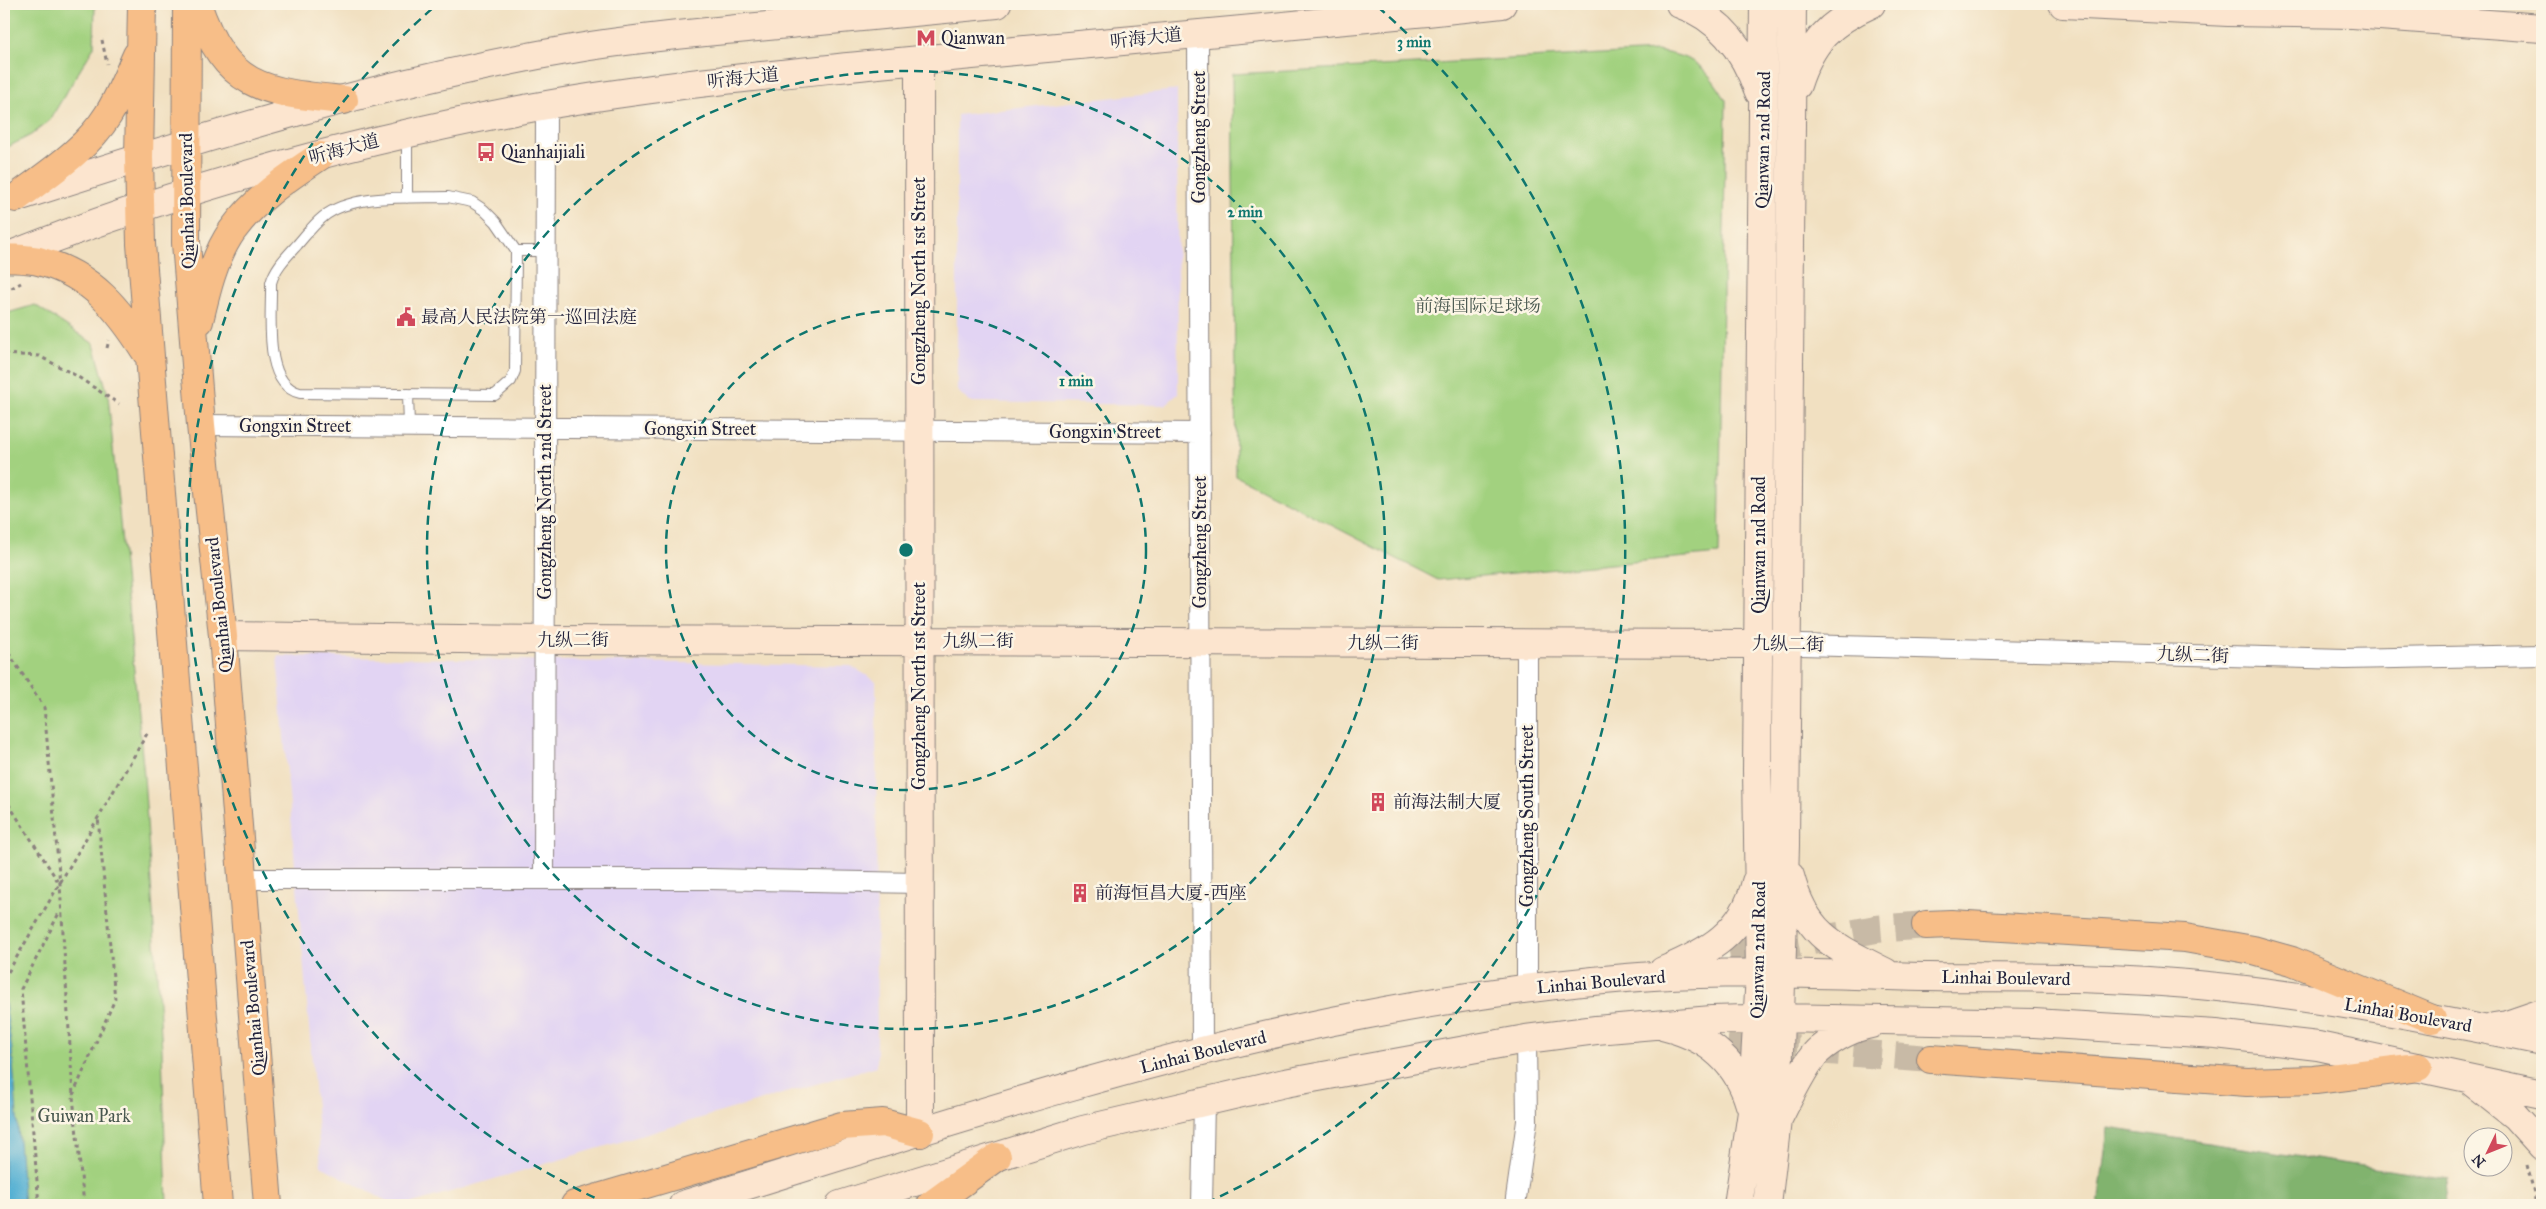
<svg xmlns="http://www.w3.org/2000/svg" width="2546" height="1209" viewBox="0 0 2546 1209" font-family="'IM FELL Great Primer','Noto Serif SC',serif">
  <style>
    .built { fill: #e2d4f3 }
    .green { fill: #a2d17f; stroke: #627a5d }
    .forest { fill: #81b36e; stroke: #526a54 }
    .water { fill: #55b0d3; stroke: #3c6987 }
    .lines { fill: none; stroke-linecap: round; stroke-linejoin: round }
    .primary-tunnel { stroke: #c8baa6; stroke-width: 28; stroke-dasharray: 28 14; stroke-linecap: butt }
    .lane-casing { stroke: #8a817e; stroke-width: 12 }
    .street-casing { stroke: #8a817e; stroke-width: 22 }
    .secondary-casing { stroke: #8a817e; stroke-width: 30 }
    .primary-casing { stroke: #8a817e; stroke-width: 30 }
    .path { stroke: #8a817e; stroke-width: 3; stroke-dasharray: 4 4; stroke-linecap: butt }
    .lane { stroke: #fff; stroke-width: 10 }
    .street { stroke: #fff; stroke-width: 20 }
    .secondary { stroke: #fce5cf; stroke-width: 28 }
    .primary { stroke: #f7be88; stroke-width: 28 }
    .ring { fill: none; stroke: #0f766e; stroke-width: 2.5; stroke-dasharray: 9 6 }
    .labels { text-anchor: middle; dominant-baseline: central; stroke-width: 5; stroke-linejoin: round; paint-order: stroke }
    .poi-label { font-size: 18px; fill: #22223b; stroke: #fcf5e5; text-anchor: start }
    .street-label { font-size: 18px; fill: #22223b; stroke: #fcf5e5 }
    .park-label { font-size: 18px; fill: #48574f; stroke: #fcf5e5 }
    .centre { fill: #0f766e; stroke: #fcf5e5; stroke-width: 2.5 }
    .ring-label { font-size: 15px; text-anchor: middle; font-weight: bold; fill: #0f766e; stroke: #fcf5e5; stroke-width: 5; stroke-linejoin: round; paint-order: stroke }
  </style>
  <rect width="100%" height="100%" fill="#fcf5e5"/>
  <filter id="ink" filterUnits="userSpaceOnUse"><feTurbulence type="fractalNoise" baseFrequency=".02" numOctaves="2"/><feDisplacementMap in="SourceGraphic" scale="10" xChannelSelector="R" yChannelSelector="G"/><feConvolveMatrix kernelMatrix="1 2 1 2 8 2 1 2 1" color-interpolation-filters="sRGB"/></filter>
  <filter id="wash" filterUnits="userSpaceOnUse"><feTurbulence type="fractalNoise" baseFrequency=".0096" numOctaves="4" result="noise"/><feDisplacementMap in="SourceGraphic" scale="20" xChannelSelector="R" yChannelSelector="G"/><feGaussianBlur stdDeviation="1.12" result="paint"/><feColorMatrix in="noise" values="0 0 0 0 0 0 0 0 0 0 0 0 0 0 0 0 0 1.4 0 .05"/><feComposite in="paint" operator="in"/></filter>
  <g filter="url(#wash)">
    <rect width="100%" height="100%" fill="#f1e0c1"/>
    <!-- built -->
    <path class="built" d="M1177 90 1178 394 1165 405 969 402 957 390V115Z
      M277 656 851 666 876 681 877 1066 406 1205H394L321 1166Z"/>
    <!-- green -->
    <path class="green" d="M4 4H95L94 47 49 121 31 135 4 149Z
      M1657 51C1697 58 1704 65 1726 100L1719 554 1438 580 1236 476 1232 74Z
      M35 305 94 344 108 395 144 776 162 1049 167 1205H4V314Z"/>
    <!-- forest -->
    <path class="forest" d="M2108 1128 2449 1179 2444 1205H2098Z"/>
    <!-- water -->
    <path class="water" d="M4 996 12 1050 24 1205H4Z"/>
  </g>
  <g filter="url(#ink)">
    <g class="lines">
      <!-- primary-tunnel -->
      <path class="primary-tunnel" d="M1688 961 1769 949 1876 929 1926 925
        M1686 1036 1803 1049 1931 1059"/>
      <!-- lane casing -->
      <g class="lane-casing">
        <path id="lane" d="M407 136V198
          M448 197 472 202 484 210 496 222 516 251 515 371 511 381 495 395 300 393C262 384 272 314 271 283 275 268 286 257 297 245 305 236 313 225 323 217 352 193 412 198 448 197Z
          M516 251H546
          M408 394 409 426"/>
      </g>
      <!-- street casing -->
      <g class="street-casing">
        <path id="street" d="M1198 33 1202 1051
          M201 425 1200 433
          M1758 644 2345 659 2542 655
          M242 879H709L919 883
          M544 879 546 106
          M1527 989V643
          M1202 1205 1204 1101
          M1515 1205 1527 1121 1526 1039"/>
      </g>
      <!-- secondary casing -->
      <g class="secondary-casing">
        <path id="secondary" d="M1680 4C1722 18 1745 52 1759 92
          M2063 4 2228 12 2353 14 2542 28
          M919 60 920 1133
          M1797 85C1811 42 1830 22 1871 4
          M21 196C203 137 388 80 578 48 637 38 697 33 757 27 837 20 917 12 997 4
          M4 258C169 191 344 144 519 110 634 88 752 77 868 65 1079 44 1291 27 1502 4
          M223 636 545 640 1758 644
          M1790 876C1806 936 1834 946 1885 972
          M1663 971C1708 952 1744 933 1756 882
          M1666 1027C1709 1038 1738 1062 1750 1105
          M2494 1027 2507 1025 2542 1013
          M2472 1082 2515 1116 2542 1146
          M1779 1117C1787 1101 1807 1060 1819 1050 1833 1038 1854 1027 1871 1024
          M683 1205C898 1139 1112 1066 1333 1021 1438 1000 1546 983 1653 976 1745 970 1837 975 1929 977 1995 978 2062 976 2129 980 2268 987 2406 1013 2542 1041
          M840 1205 1083 1130 1285 1083 1526 1039 1596 1030 1712 1020 1780 1018 2034 1023 2216 1034 2318 1046 2542 1094
          M1738 1205 1752 1112 1760 974 1757 770 1764 4
          M1767 1205 1777 1120 1785 845 1792 4"/>
      </g>
      <!-- primary casing -->
      <g class="primary-casing">
        <path id="primary" d="M142 4 139 157 141 244 218 1205
          M187 4 186 243 201 425 223 636 268 1205
          M197 4C226 89 263 92 344 100
          M16 198C49 173 86 150 108 115 120 96 128 75 137 55
          M4 258C16 259 30 258 42 262 92 275 120 311 146 352
          M199 321C206 291 214 257 232 231 254 200 288 177 320 156
          M1926 925 1951 924 2185 938 2253 950 2292 961 2432 1019
          M1931 1059 2247 1082 2315 1080 2418 1067
          M575 1205 842 1126 883 1123 920 1133
          M931 1205 997 1157"/>
      </g>
      <!-- path -->
      <path class="path" d="M102 40 107 64
        M4 292 21 283
        M107 348 109 340
        M4 354 39 356 75 375 119 404
        M4 646 44 707 60 884 73 1096 84 1205
        M4 797 59 883
        M4 979 148 732
        M73 1095 115 999 98 817
        M2527 1165 2535 1197 2534 1205
        M39 1205 21 989 59 913"/>
      <!-- lane -->
      <use href="#lane" class="lane"/>
      <!-- street -->
      <use href="#street" class="street"/>
      <!-- secondary -->
      <use href="#secondary" class="secondary"/>
      <!-- primary -->
      <use href="#primary" class="primary"/>
    </g>
  </g>
  <!-- distance rings -->
  <g class="ring">
    <circle cx="906" cy="550" r="240"/>
    <circle cx="906" cy="550" r="479"/>
    <path d="M608 1204A719 719 0 0 1 434 7M1378 7A719 719 0 0 1 1204 1204"/>
  </g>
  <!-- icons -->
  <defs>
    <g id="metro-bare" transform="scale(1.5)"><path d="M-5.5 5V-5H-3L0 0L3-5H5.5V5H3V-.5L0 4L-3-.5V5Z" fill="#d1495b" stroke="#fcf5e5" stroke-width="2.5" paint-order="stroke"/></g>
    <g id="bus-bare" transform="scale(1.5)"><path d="M-5-6H5V4H4V6H2V4H-2V6H-4V4H-5ZM-3.5-4V0h7V-4ZM-3.5 1.2v1.5H-2V1.2ZM2 1.2v1.5H3.5V1.2Z" fill="#d1495b" stroke="#fcf5e5" stroke-width="2.5" paint-order="stroke"/></g>
    <g id="civic-bare" transform="scale(1.5)"><path d="M-.6-6.5H3V-4.5H.6V-3L4-1V1h2V6H-6V1h2V-1L-.6-3ZM-1.2 2.5V6h2.4V2.5Z" fill="#d1495b" stroke="#fcf5e5" stroke-width="2.5" paint-order="stroke"/></g>
    <g id="building-bare" transform="scale(1.5)"><path d="M-4-6H4V6H1V3H-1V6H-4ZM-2.5-4.3h1.7v1.8h-1.7ZM.8-4.3h1.7v1.8H.8ZM-2.5-1h1.7V.8h-1.7ZM.8-1h1.7V.8H.8Z" fill="#d1495b" stroke="#fcf5e5" stroke-width="2.5" paint-order="stroke"/></g>
  </defs>
  <g fill-rule="evenodd">
    <use href="#metro-bare" x="926" y="38"/>
    <use href="#bus-bare" x="486" y="152"/>
    <use href="#civic-bare" x="406" y="317"/>
    <use href="#building-bare" x="1378" y="802"/>
    <use href="#building-bare" x="1080" y="893"/>
  </g>
  <g class="labels">
    <!-- poi labels -->
    <g class="poi-label">
      <text x="941" y="38">Qianwan</text>
      <text x="501" y="152">Qianhaijiali</text>
      <text x="421" y="317">最高人民法院第一巡回法庭</text>
      <text x="1393" y="802">前海法制大厦</text>
      <text x="1095" y="893">前海恒昌大厦-西座</text>
    </g>
    <!-- street labels -->
    <g class="street-label">
      <text transform="translate(1146 38) rotate(-6)">听海大道</text>
      <text transform="translate(743 78) rotate(-6)">听海大道</text>
      <text transform="translate(1199 137) rotate(-90)">Gongzheng Street</text>
      <text transform="translate(1763 140) rotate(-89)">Qianwan 2nd Road</text>
      <text transform="translate(344 149) rotate(-15)">听海大道</text>
      <text transform="translate(187 201) rotate(-91)">Qianhai Boulevard</text>
      <text transform="translate(919 281) rotate(-90)">Gongzheng North 1st Street</text>
      <text x="295" y="426">Gongxin Street</text>
      <text x="700" y="429">Gongxin Street</text>
      <text x="1105" y="432">Gongxin Street</text>
      <text transform="translate(545 492) rotate(-90)">Gongzheng North 2nd Street</text>
      <text transform="translate(1200 542) rotate(-90)">Gongzheng Street</text>
      <text transform="translate(1759 545) rotate(-90)">Qianwan 2nd Road</text>
      <text transform="translate(219 605) rotate(-96)">Qianhai Boulevard</text>
      <text x="573" y="640">九纵二街</text>
      <text x="978" y="641">九纵二街</text>
      <text x="1383" y="643">九纵二街</text>
      <text transform="translate(1788 644) rotate(1)">九纵二街</text>
      <text transform="translate(2193 655) rotate(2)">九纵二街</text>
      <text transform="translate(919 686) rotate(-90)">Gongzheng North 1st Street</text>
      <text transform="translate(1527 816) rotate(-90)">Gongzheng South Street</text>
      <text transform="translate(1758 950) rotate(-89)">Qianwan 2nd Road</text>
      <text transform="translate(2006 978) rotate(1)">Linhai Boulevard</text>
      <text transform="translate(1601 982) rotate(-5)">Linhai Boulevard</text>
      <text transform="translate(253 1008) rotate(-95)">Qianhai Boulevard</text>
      <text transform="translate(2408 1015) rotate(10)">Linhai Boulevard</text>
      <text transform="translate(1203 1052) rotate(-14)">Linhai Boulevard</text>
    </g>
    <!-- park labels -->
    <g class="park-label">
      <text x="1478" y="306">前海国际足球场</text>
      <text x="84" y="1116">Guiwan Park</text>
    </g>
  </g>
  <circle cx="906" cy="550" r="8" class="centre"/>
  <g class="ring-label">
    <text x="1414" y="47">3 min</text>
    <text x="1245" y="217">2 min</text>
    <text x="1076" y="386">1 min</text>
  </g>
  <!-- margin -->
  <rect width="2546" height="1209" fill="none" stroke="#fcf5e5" stroke-width="20"/>
  <!-- north arrow -->
  <g transform="translate(2488 1152) rotate(227)"><circle r="24" fill="#fcf5e5" stroke="#a5a1a1"/>
  <path d="M0-4L9 19L0 12L-9 19Z" fill="#d1495b"/>
  <text y="-8" font-size="14" font-weight="bold" text-anchor="middle" fill="#22223b">N</text>
  </g>
</svg>
